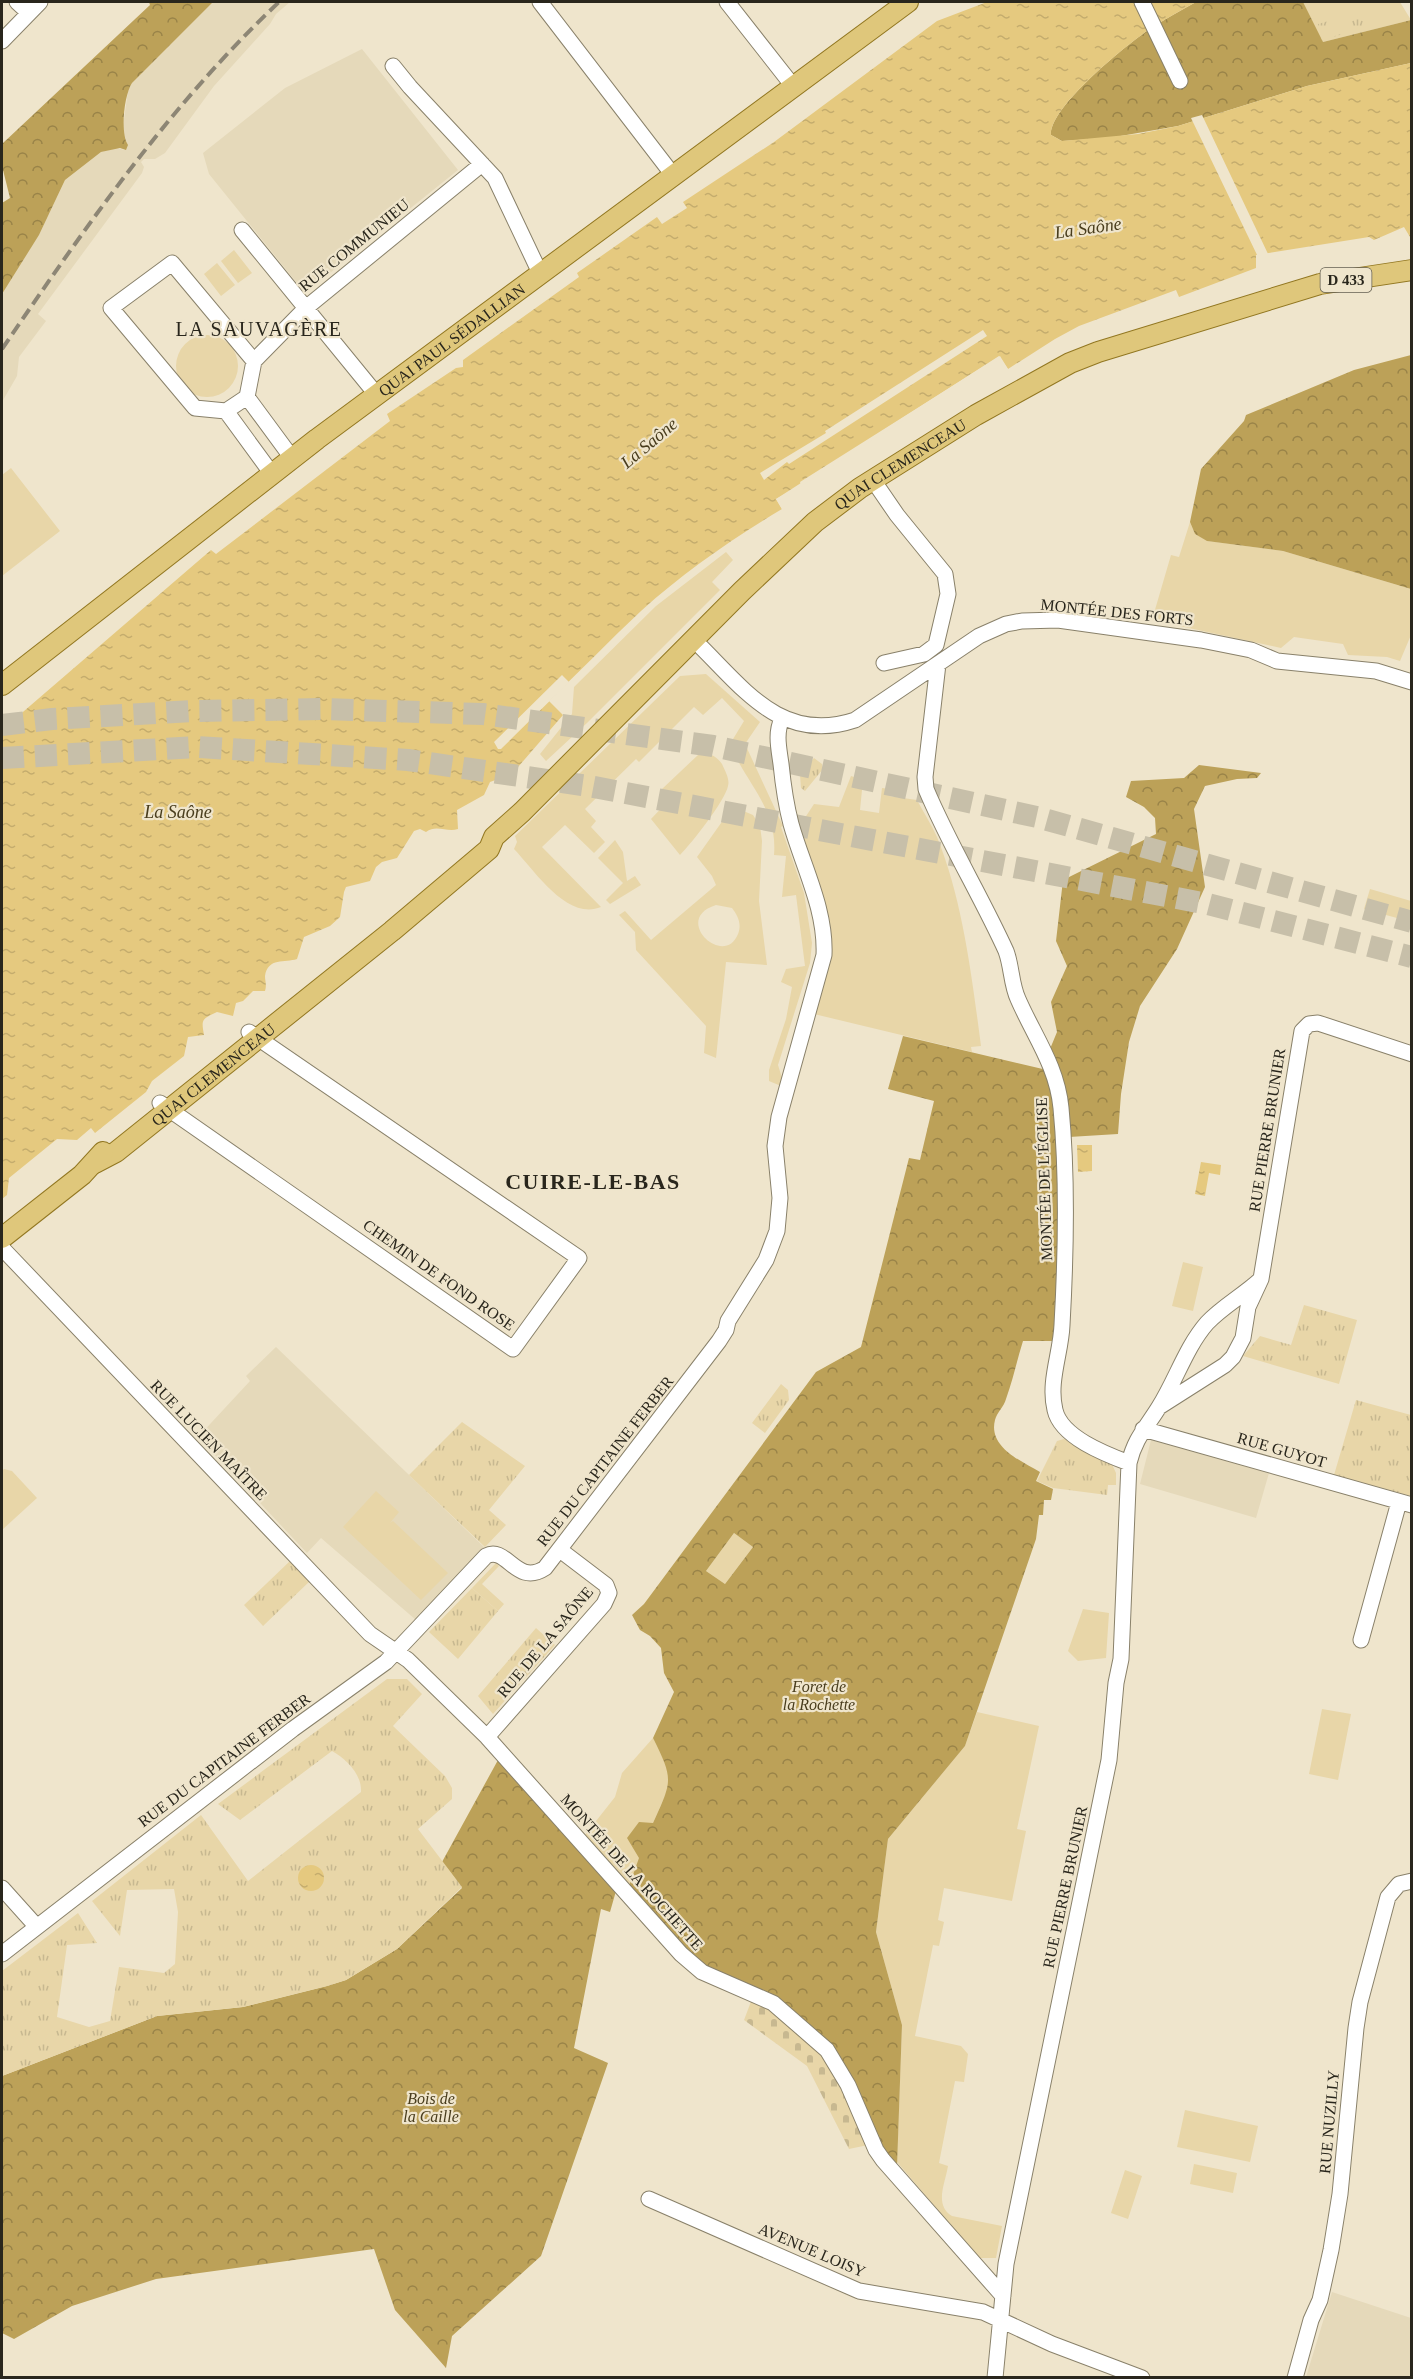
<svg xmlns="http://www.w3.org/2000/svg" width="1413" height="2379" viewBox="0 0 1413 2379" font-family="Georgia,serif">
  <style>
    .built { fill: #e5d9ba }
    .green { fill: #e8d6a8; fill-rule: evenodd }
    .forest { fill: url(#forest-crowns); fill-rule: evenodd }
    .cemetery { fill: url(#cemetery-stones) }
    .park { fill: url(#park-tufts) }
    .water { fill: url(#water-ripples) }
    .pier { fill: #efe5cc }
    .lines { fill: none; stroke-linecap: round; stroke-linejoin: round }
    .highway-tunnel { stroke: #c7bfa9; stroke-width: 22; stroke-dasharray: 22 11; stroke-linecap: butt }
    .minor-casing { stroke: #89816a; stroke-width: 17 }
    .major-casing { stroke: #927721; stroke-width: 22 }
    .minor { stroke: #fff; stroke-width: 15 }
    .major { stroke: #dfc77b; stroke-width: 20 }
    .rail { stroke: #8d8675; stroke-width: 4; stroke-dasharray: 12 6; stroke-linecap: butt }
    .labels { text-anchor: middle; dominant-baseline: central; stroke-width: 4.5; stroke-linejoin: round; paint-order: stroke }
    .shield { fill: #efe5cc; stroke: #645f51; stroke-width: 1.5 }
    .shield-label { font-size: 15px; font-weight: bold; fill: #29261c }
    .street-label { font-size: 16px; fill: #29261c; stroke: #efe5cc }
    .park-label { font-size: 16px; font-style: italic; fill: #493d1d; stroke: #efe5cc }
    .water-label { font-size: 18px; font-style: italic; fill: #493d1d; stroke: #efe5cc }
    .quarter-label { font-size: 20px; letter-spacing: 1.5px; fill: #29261c; stroke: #efe5cc }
    .district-label { font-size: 22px; font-weight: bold; letter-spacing: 1.5px; fill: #29261c; stroke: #efe5cc }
  </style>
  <defs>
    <pattern id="forest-crowns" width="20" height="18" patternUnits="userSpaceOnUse" patternTransform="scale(1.5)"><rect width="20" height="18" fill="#bca158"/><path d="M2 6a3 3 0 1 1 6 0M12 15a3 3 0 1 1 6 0" fill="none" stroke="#998348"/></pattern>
    <pattern id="cemetery-stones" width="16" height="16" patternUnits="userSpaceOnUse" patternTransform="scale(1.5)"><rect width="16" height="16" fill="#e8d6a8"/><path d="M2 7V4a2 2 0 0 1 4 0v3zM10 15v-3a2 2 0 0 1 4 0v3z" fill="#c7b890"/></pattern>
    <pattern id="park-tufts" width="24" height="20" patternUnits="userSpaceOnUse" patternTransform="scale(1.5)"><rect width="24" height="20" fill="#e8d6a8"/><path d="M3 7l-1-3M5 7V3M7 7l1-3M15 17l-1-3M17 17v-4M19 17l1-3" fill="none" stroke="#c7b890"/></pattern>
    <pattern id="water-ripples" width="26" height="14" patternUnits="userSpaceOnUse" patternTransform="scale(1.5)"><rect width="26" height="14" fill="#e5c97f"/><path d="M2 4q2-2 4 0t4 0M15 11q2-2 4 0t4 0" fill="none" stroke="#c4ac6d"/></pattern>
  </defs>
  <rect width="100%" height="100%" fill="#efe5cc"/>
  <!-- built -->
  <path class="built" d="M213 2H290L276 14 270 24 214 86 165 153 155 159H144L141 162 144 167 142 173 38 314 46 321 19 357 17 376 2 402V294L4 289 39 235 65 180 101 152 116 148 125 150 123 126 128 91 132 83Z
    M362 49 458 170 305 293 209 174 203 153 285 88Z
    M276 1347 485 1548 416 1620 321 1538 307 1553 198 1437 250 1381 246 1376Z
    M1151 1440 1269 1473 1256 1518 1140 1484Z
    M1332 2292 1411 2318V2377H1306Z"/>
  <!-- green -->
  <path class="green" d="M1227 2H1400L1411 20 1259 58Z
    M234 250 252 273 238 283 221 261Z
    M217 263 235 285 221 296 204 274Z
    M176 366a31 31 0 1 1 62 0a31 31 0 1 1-62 0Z
    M11 468 60 531 2 576V475Z
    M1190 522 1195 534 1208 541 1283 551 1411 589V635L1400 661 1387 657 1348 655 1343 644 1294 637 1281 648 1152 620 1171 555 1179 557Z
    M726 552 733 560 712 582 720 590 587 723 546 761 540 754 572 714 574 687 656 606Z
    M706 674 760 722 745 744 783 826 781 827 804 893 812 943 810 963 778 1065 783 1081 781 1086 769 1081V1070L786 1019 792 987 781 982 786 969 805 966 796 895 782 897 786 856 774 855C778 808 746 784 730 744L744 721 722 698 703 715 694 707 639 762 636 759 585 809 596 821 591 827 605 842 594 853 565 825 542 847 601 907C567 921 535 871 514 849L517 842 515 836 680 676Z
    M703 753C712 754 717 757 722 764 725 771 730 779 728 786 725 801 691 844 680 855L651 819 671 798 662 789 698 755Z
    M851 776 863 780 860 810 879 813 882 788 890 789 889 796 917 800C924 813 931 824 937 837 963 901 972 978 981 1046L971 1047 972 1052 814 1014 829 966 831 941 797 830 814 804 839 807Z
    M741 810 753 815 760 826 762 841 759 901 767 965 726 962 716 1058 704 1053 706 1026 636 950 635 932 619 915 625 911 651 940 716 885 712 876 697 857 726 816 732 811ZM716 905 732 908C738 916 742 924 738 934 724 969 671 919 716 905Z
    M615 840 623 852 627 881 635 876 641 885 610 904 606 900 623 883 598 858Z
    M1370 889 1411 901 1408 921 1364 909Z
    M1183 1262 1203 1267 1193 1311 1172 1306Z
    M4 1469 12 1471 37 1498 2 1530V1471Z
    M376 1491 399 1512 390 1523 393 1521 448 1573 421 1600 343 1527Z
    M734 1533 753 1547 725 1584 706 1571Z
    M496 1563 499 1566 482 1584 504 1604 498 1611 472 1588Z
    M1083 1609 1109 1613 1106 1658 1078 1661 1068 1651Z
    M1322 1709 1351 1714 1338 1780 1309 1774Z
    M977 1712 1039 1726 1017 1829 1026 1831 1012 1901 944 1888 938 1920 944 1922 939 1946 933 1945 915 2036 961 2046 968 2054 964 2082 955 2081 939 2163 948 2166C945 2184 934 2205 952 2216L1002 2226 996 2258H979L897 2162 902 2025 876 1932 888 1839 965 1746Z
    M653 1738 668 1768V1789L653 1823 629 1886 585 1835 615 1797 622 1773Z
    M1185 2110 1258 2126 1250 2162 1177 2147Z
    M1194 2164 1237 2173 1233 2193 1190 2184Z
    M1125 2170 1142 2176 1128 2219 1111 2213Z"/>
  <!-- forest -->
  <path class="forest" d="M149 2H213L132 83C124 95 120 133 128 145L126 150 120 148 101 152 65 180 39 235 2 294V203L10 198 2 166V144L150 5Z
    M1196 2H1303L1323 42 1411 20V63L1307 86 1178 126 1109 138 1062 141 1051 135C1049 108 1124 47 1147 31 1163 20 1180 11 1196 2Z
    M1411 355V589L1283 551 1207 541 1195 534 1190 522 1201 469 1244 421 1246 415 1354 370Z
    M1199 765 1261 773 1257 778 1237 779 1205 786 1194 809 1205 887 1177 949 1140 1006 1129 1042 1121 1094 1118 1134 1069 1137C1067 1104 1065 1079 1050 1049L1057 1032 1051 1002 1067 966 1056 941 1063 880 1156 834 1155 818 1144 807 1126 797 1131 781 1184 778Z
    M903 1036 1047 1070 1054 1110 1062 1230 1055 1341H1023C1017 1360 1013 1380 1006 1399 1004 1407 997 1412 995 1420 988 1447 1021 1461 1040 1472L1036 1481 1053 1489 1051 1500H1044L1043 1515H1039L1036 1539 965 1746 888 1839 876 1932 902 2025 897 2167 888 2163 829 2044 701 1966 629 1886 639 1858 627 1838 639 1822 653 1823C672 1781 674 1780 653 1738L674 1692 664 1673 661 1648 650 1636 640 1630 632 1615 644 1604 816 1372 861 1347 909 1158 920 1160 934 1101 888 1089ZM734 1533 753 1547 725 1584 706 1571Z
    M498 1760 616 1891 610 1912 601 1909 574 2048 608 2063 541 2256 452 2336 446 2368 395 2310 374 2249 156 2279 72 2306 14 2339 2 2333V2076L157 2016 243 2007 327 1986 346 1980 397 1949 462 1888 442 1862Z"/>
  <!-- cemetery -->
  <path class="cemetery" d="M752 1999 769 2006 822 2052 838 2077 868 2145 849 2149 807 2066 744 2020Z"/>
  <!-- park -->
  <path class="park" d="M1363 11 1368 27 1322 40 1318 24Z
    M814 758 822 764 823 769 805 791 801 788 800 775Z
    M1304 1305 1357 1320 1339 1384 1243 1356 1260 1336 1291 1345Z
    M781 1384 788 1390 789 1400 765 1433 752 1423Z
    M1356 1400 1411 1415V1496L1334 1475Z
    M462 1422 525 1466 489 1510 506 1525 485 1547 409 1475Z
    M1064 1439 1111 1462 1116 1473V1485H1108L1107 1495 1053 1488 1037 1481 1057 1441Z
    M290 1561 310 1581 263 1626 244 1605Z
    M472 1588 498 1611 458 1659 429 1632Z
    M536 1628 555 1645 493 1714 478 1696Z
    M387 1679H407L422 1694 393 1726 445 1776 452 1788V1799L418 1829 462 1887 397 1949 346 1980 327 1986 243 2007 157 2016 2 2076V1971L78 1913 97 1943 67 1945 57 2017 89 2027 110 2021 119 1967 164 1973 175 1964 178 1912 174 1889 127 1890 120 1936 92 1901 201 1815 248 1881 361 1792C362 1774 346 1759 332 1751L240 1820 218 1804Z"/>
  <!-- water -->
  <path class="water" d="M987 2H1196C1180 11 1163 20 1147 31 1124 47 1049 108 1051 135L1062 141 1138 134 1178 126 1307 86 1411 63V237H1410L1404 227 1374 240 1369 237 1256 255V268L1179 297 1176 290 1079 326 1055 339 1008 369 1000 356 800 482 801 485 776 499 782 509C732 539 684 572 641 611 610 640 580 671 549 701L563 715 512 774 490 782 484 795 457 810 458 829C447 833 437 824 426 832L420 829 414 831 397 858 382 862 376 867 370 881 346 887 344 892 340 917 330 926 304 937 297 959C285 963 268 957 265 976 265 981 267 985 265 991H253L243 1001 236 1003 233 1016 217 1012C202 1019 201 1019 204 1035L188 1037 184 1056 152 1081 146 1092 95 1133 91 1128 77 1140 57 1139 9 1178 7 1195 2 1199V730L211 550 216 554 390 421 387 414 456 368 463 367V360L579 277 577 273 657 217 662 224 687 208 683 202 774 142 937 21Z
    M1077 1145H1092V1171L1078 1172Z
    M1201 1162 1221 1165 1220 1175 1209 1173 1205 1196 1195 1194Z
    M298 1878a13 13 0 1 1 26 0a13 13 0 1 1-26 0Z"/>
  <!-- pier -->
  <path class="pier" d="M1202 115 1269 256 1259 259 1191 118Z
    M983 330 987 336 789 464 787 462 764 480 760 473 826 433 825 431Z
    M999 356 1008 369 1006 371 998 360 983 372 979 371 780 500 785 508 783 511 776 499Z
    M562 675 569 682 501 749H498L494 742Z"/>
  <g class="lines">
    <!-- highway-tunnel -->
    <path class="highway-tunnel" d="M2 725 52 719 193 711 323 709 483 714 713 746 1037 817 1412 922
      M2 758 198 747 408 760 589 786 1208 904 1412 957"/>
    <!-- minor casing -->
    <g class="minor-casing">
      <path id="minor" d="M17 2 29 13
        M540 2 673 175
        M727 2 793 86
        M1142 2 1180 81
        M2 41 40 2
        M393 66 410 87 495 178 540 273
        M242 230 376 394
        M172 263 254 361 247 397 226 411 195 408 111 308Z
        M254 361 307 307 482 164
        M247 397 292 458
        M226 411 272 474
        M873 480 897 515 945 574 948 594 936 645 924 654 884 663
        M694 640C742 686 780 745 855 720L979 636 1006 624 1022 621 1058 620 1201 640 1251 650 1277 661 1376 671 1412 682
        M938 664 925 777 926 789C949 844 981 896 1006 951 1012 967 1011 984 1018 999 1034 1036 1057 1066 1061 1108 1068 1180 1066 1253 1062 1325 1061 1353 1048 1382 1055 1410 1061 1437 1105 1454 1129 1463
        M160 1103 513 1349 579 1258 249 1032
        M2 1248 370 1634 408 1660 487 1737 681 1954 702 1972 773 2003 827 2050 848 2085 876 2150 883 2160 1003 2296
        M1159 1407 1225 1365 1233 1357 1243 1338 1248 1307 1261 1279 1302 1031 1309 1024 1318 1023 1412 1054
        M1143 1429 1412 1505
        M1361 1640 1399 1502
        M487 1737 604 1604 609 1593 606 1585 560 1550
        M2 1888 37 1927
        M2 1954 293 1729 386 1662 486 1556C507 1545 516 1587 545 1568L719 1341 726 1330 728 1321 766 1260 777 1231 780 1198 775 1146 779 1117 824 955C826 909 803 867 791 824 786 805 783 784 781 764 779 749 775 733 782 719
        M649 2199 859 2291 983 2312 1052 2344 1142 2378
        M995 2378 1006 2264 1109 1760 1116 1683 1121 1659 1129 1463C1135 1438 1146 1428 1159 1407 1176 1380 1186 1347 1207 1323 1223 1306 1244 1295 1261 1279
        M1295 2378 1311 2320 1320 2300 1331 2250 1340 2194 1356 2028 1360 2002 1388 1897 1399 1884 1412 1881"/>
    </g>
    <!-- major casing -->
    <g class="major-casing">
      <g id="major">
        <path id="s1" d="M2 685 317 439 908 2"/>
        <path id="s2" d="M95 1163 116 1152 392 931 489 849 494 837 522 812 742 591 815 522 860 488 976 415 1070 363 1098 352 1320 284 1412 270"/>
        <path d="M2 1238 82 1175 103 1152"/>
      </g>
    </g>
    <!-- minor -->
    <use href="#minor" class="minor"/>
    <!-- major -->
    <use href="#major" class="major"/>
    <!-- rail -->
    <path class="rail" d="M2 349C87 225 169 106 279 2"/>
  </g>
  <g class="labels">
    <!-- shield labels -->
    <rect class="shield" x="1320.5" y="268" width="51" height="24" rx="4.5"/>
    <g class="shield-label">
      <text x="1346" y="280">D 433</text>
    </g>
    <!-- street labels -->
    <g class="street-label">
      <text transform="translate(354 245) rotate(-39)">RUE COMMUNIEU</text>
      <text stroke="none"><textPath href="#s1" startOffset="567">QUAI PAUL SÉDALLIAN</textPath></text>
      <text stroke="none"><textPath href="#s2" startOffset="1070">QUAI CLEMENCEAU</textPath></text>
      <text transform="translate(1117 612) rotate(6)">MONTÉE DES FORTS</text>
      <text stroke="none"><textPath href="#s2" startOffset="148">QUAI CLEMENCEAU</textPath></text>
      <text transform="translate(1267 1130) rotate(-81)">RUE PIERRE BRUNIER</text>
      <text transform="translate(1044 1179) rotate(-92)">MONTÉE DE L'ÉGLISE</text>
      <text transform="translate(439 1275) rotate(35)">CHEMIN DE FOND ROSE</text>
      <text transform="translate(209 1440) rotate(46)">RUE LUCIEN MAÎTRE</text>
      <text transform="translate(1282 1450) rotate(16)">RUE GUYOT</text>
      <text transform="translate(605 1461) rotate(-52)">RUE DU CAPITAINE FERBER</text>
      <text transform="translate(545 1642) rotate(-50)">RUE DE LA SAÔNE</text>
      <text transform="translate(224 1760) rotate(-37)">RUE DU CAPITAINE FERBER</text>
      <text transform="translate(632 1872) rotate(48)">MONTÉE DE LA ROCHETTE</text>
      <text transform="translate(1065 1887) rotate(-78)">RUE PIERRE BRUNIER</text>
      <text transform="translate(1329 2122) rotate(-85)">RUE NUZILLY</text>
      <text transform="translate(812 2250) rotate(23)">AVENUE LOISY</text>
    </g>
    <!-- park labels -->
    <g class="park-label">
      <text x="819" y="1686">Foret de<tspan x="819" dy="18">la Rochette</tspan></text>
      <text x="431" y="2098">Bois de<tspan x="431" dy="18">la Caille</tspan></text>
    </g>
    <!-- water labels -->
    <g class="water-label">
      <text transform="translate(1088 228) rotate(-8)">La Saône</text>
      <text transform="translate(649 443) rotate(-40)">La Saône</text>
      <text x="178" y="812">La Saône</text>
    </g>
    <!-- quarter labels -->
    <g class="quarter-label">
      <text x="259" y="329">LA SAUVAGÈRE</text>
    </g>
    <!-- district labels -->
    <g class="district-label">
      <text x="593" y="1181">CUIRE-LE-BAS</text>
    </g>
  </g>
  <!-- border -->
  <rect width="1413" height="2379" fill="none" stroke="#29261c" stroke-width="6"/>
</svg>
